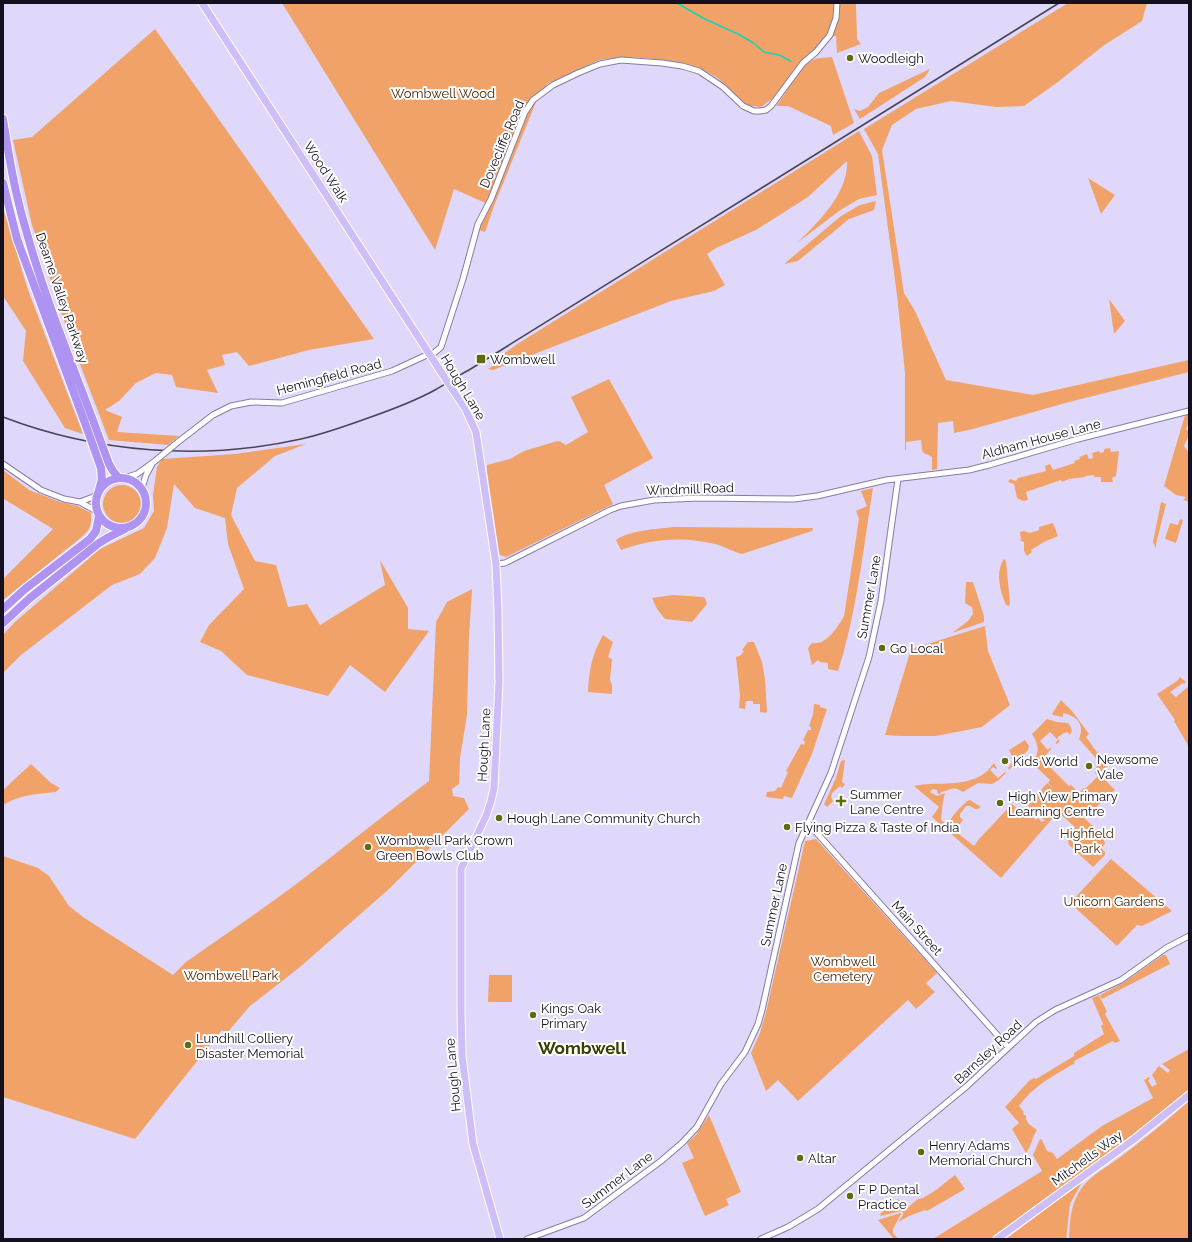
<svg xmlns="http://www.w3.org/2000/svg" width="1192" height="1242" viewBox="0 0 1192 1242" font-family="Raleway,sans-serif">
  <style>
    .green { fill: #f1a268 }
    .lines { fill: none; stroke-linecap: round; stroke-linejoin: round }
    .stream { stroke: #15d5b4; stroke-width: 1.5 }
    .minor-casing { stroke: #867ca4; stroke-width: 7 }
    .major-casing { stroke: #fff; stroke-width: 9 }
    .highway-casing { stroke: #fff; stroke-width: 10 }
    .minor { stroke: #fff; stroke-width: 5 }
    .major { stroke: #cebef7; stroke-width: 7 }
    .highway { stroke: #ae93f2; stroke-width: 8 }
    .rail { stroke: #484357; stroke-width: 1.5 }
    .minor-bridge-casing { stroke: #867ca4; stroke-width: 7; stroke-linecap: butt }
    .major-bridge-casing { stroke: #fff; stroke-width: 9; stroke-linecap: butt }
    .highway-bridge-casing { stroke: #fff; stroke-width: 10; stroke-linecap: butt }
    .minor-bridge { stroke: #fff; stroke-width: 5 }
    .major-bridge { stroke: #cebef7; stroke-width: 7 }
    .highway-bridge { stroke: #ae93f2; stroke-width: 8 }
    .poi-dot { fill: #606a0f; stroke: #fff; stroke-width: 1.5 }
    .labels { text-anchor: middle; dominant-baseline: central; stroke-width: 4; stroke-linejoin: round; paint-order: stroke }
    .poi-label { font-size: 13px; fill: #14101f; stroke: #fff; text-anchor: start }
    .park-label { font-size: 13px; fill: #4c2708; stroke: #fff }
    .street-label { font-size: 13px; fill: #14101f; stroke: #fff }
    .district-label { font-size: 17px; font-weight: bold; fill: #393f00; stroke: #fff }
  </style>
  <rect width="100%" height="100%" fill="#e0d8fb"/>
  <!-- green -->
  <path class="green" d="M282 3H856L857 39 861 44 837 53 836 36H829L780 93 761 107 745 105 718 78 700 68 682 63 646 58 621 57 599 60 547 84 536 102 494 206 485 232 479 230 490 205 454 189 435 250Z
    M1068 3H1147L1142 21 1103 46 1058 82 1024 106 996 107 951 101 916 109 892 125 882 150 904 293 915 311 946 380 1033 395 1189 360V372L1069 402 973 429 954 433 953 421 938 423 937 469 932 470V457C920 450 923 456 921 440L906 442V449L905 451V373L897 295 878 154 864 129Z
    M155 29 374 339 309 350 249 366 237 352 222 355 225 365 207 370 218 393 176 387 172 375 156 373 136 383 119 401 105 410 122 417 117 432 179 436 168 445 109 440 70 338 32 225 13 140 32 137Z
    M832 57 854 123 833 135 831 126 788 106H776C788 92 797 68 813 60 818 57 826 58 832 57Z
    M930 69 925 77 860 119 854 109 860 111 868 107 879 93Z
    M859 131 872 156 877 195 859 199 839 211 797 243C819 221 848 194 847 161L808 197 756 230 716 248 707 254 725 285 714 291 671 301 493 370 488 369 504 358 502 355 519 343Z
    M1088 178 1115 195 1101 214Z
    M876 201 874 210 849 219 798 261 784 264 841 216 860 205Z
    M3 208 28 290 83 434 65 428 23 361 26 331 3 296Z
    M1109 299 1125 321 1114 334Z
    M609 379 653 458 604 485 613 504 506 557 500 555 499 552 487 471V465L510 459 524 451 554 442 559 441 566 445 588 432 571 397Z
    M1189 414V424H1188L1186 429 1189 432 1188 437 1184 446 1189 453V502L1183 500 1186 497 1176 495 1164 486 1185 415Z
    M306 444 275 456 237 488 231 515 255 561 276 565 288 607 307 604 320 625 385 585 380 560 408 608V629L429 631 385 692 350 665 328 696 247 675 221 651 200 642 209 625 244 589 228 544 225 518 195 508 174 484 167 528 155 558 140 574 112 585 21 655 3 673V635L15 622 100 549 144 528 154 511 153 495 157 467 162 459 235 454Z
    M1110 448 1111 452 1119 451 1116 476 1112 478 1113 482H1101V477H1094V475L1086 476 1085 477 1069 479 1062 482 1061 480 1026 492 1028 500 1023 501 1017 498 1014 484 1008 482 1010 479 1016 481 1018 478 1046 471 1045 466 1050 464 1053 470 1075 463 1074 461 1080 459 1079 457 1087 454 1089 459 1093 458 1092 453 1099 451 1100 453 1104 452V449Z
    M3 470 29 490 60 502 78 506 91 513C92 528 89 531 78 540L3 600V579L53 529 4 499Z
    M103 504a19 19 0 1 1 38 0a19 19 0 1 1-38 0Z
    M873 488C863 549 857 612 838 671L828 669V663L820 662 818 660 812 665 808 648 812 643C826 646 838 627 844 616L859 519 856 511 867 506 861 491Z
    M1161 502 1166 504 1156 544V549L1153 542Z
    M1180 519 1183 520 1176 543 1165 539 1170 523 1178 525Z
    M1053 523 1058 536 1044 542 1031 550 1032 552 1027 556 1024 551V542L1021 541 1020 532 1024 531 1030 533 1039 530V527Z
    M674 527 795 528H813L812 531 742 554C734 552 727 548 719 545 687 536 652 538 621 550L616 540C630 530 657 529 674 527Z
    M1004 559 1006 561 1010 603 1009 606 1006 605C1000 591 995 572 1004 559Z
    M966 582H973L984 616V622L952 633 968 621 973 614 972 607 965 603Z
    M472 589 469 637 467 715 460 758 459 784 452 789 453 796 464 798 469 809 389 889 300 967 250 1006 226 1034 222 1030 135 1139 3 1097V856L38 868 49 876 69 906 83 917 173 975 186 962C224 935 262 910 299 882 342 849 385 814 429 781L436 622 447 602Z
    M673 595 703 597 705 598 707 604 692 622 665 619 657 609 652 598Z
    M985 626 988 651 1010 705 982 727 936 736H900L885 735 911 649Z
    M603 635 613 642 608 657 612 659 610 680 612 685V694L588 692C589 669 592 655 603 635Z
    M748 642H754L762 662 765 679 767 711 766 713 760 712V704H753V701H746L745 709 739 708 740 695 736 657 741 655 744 651 742 650Z
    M1180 677 1186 682 1184 684 1183 683 1170 692 1176 697 1189 686V747L1174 721 1175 720 1157 694 1177 681Z
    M1061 700 1072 711 1089 734 1086 737 1107 766 1099 774 1115 790 1084 818 1102 834 1105 844 1101 848 1105 852V855L1093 867 1069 845 1068 841 1075 827 1058 812 1001 878 932 817 939 807 914 786C936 781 965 788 985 773 988 771 991 766 994 763L997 768 996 769 993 767 990 770 998 778 1005 772 1006 773 999 780 992 784 978 783 963 792C953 785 951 790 941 792L940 794H938L937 790 933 789 930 792 937 796 945 793 943 801 941 820 974 846 979 839 1012 804 1022 813H1030L1036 820 1038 818 1042 822 1043 821H1045L1028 806 1047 783 1057 791 1048 783 1050 780 1032 763C1040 753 1039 745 1032 734L1047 719 1057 722 1068 723C1071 727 1074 732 1069 735L1068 732 1064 733 1057 738 1060 741 1057 744 1055 743 1058 740 1050 732 1040 741 1048 750 1051 747V749L1044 757 1052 764 1050 767 1069 786 1071 785 1079 793 1084 788 1085 789 1098 776 1095 773V769L1100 763 1079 739C1085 724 1077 716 1063 713V717L1053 715 1052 714Z
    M814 704 820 705V707L827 709 812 754 792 798 784 796 783 799 766 797 767 792 775 791 778 787 781 788 788 772 786 771 801 744 804 745 805 742 803 740 808 730H811V727L809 726 813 714Z
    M1025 740 1029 746 1028 750 1009 770 1008 768 1014 760 1009 750Z
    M845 760 842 782 845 784 842 788 840 786C835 790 828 795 833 801L827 807 824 804 836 778 841 761Z
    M31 764 51 783 60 788 56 792C37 794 19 795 3 805V790Z
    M970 800 981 807 978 809H975L970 806H966L960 814V817L963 820 956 829 950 825C949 816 962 807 967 801Z
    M816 839 937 973 926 983 935 992 916 1009 908 1000 798 1101 778 1080 766 1091 751 1053 760 1033 766 1012 805 841Z
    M1111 859 1172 911 1142 926 1137 925 1117 946 1070 903Z
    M1163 955H1166L1170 964 1102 999 1100 995 1123 983Z
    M489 975H512V1002H488Z
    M1099 995 1107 1012 1105 1013 1106 1016 1120 1041 1115 1043 1113 1041 1074 1061 1075 1063C1055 1075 1033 1086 1019 1106L1024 1112 1023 1113 1024 1115H1026C1025 1123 1031 1125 1037 1130 1032 1137 1031 1147 1026 1153L1012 1129 1019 1123 1005 1107 1029 1081 1034 1078 1036 1079 1074 1056V1053L1104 1034 1101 1026 1103 1024 1092 998Z
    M1189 1049V1091L1158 1117 993 1239H933L1042 1171 1033 1155 1040 1139 1042 1140 1047 1151 1053 1153 1057 1159 1102 1126 1153 1098 1144 1080 1149 1077 1150 1079 1148 1080 1152 1087 1157 1084 1152 1075 1159 1066 1168 1073 1170 1070 1162 1064Z
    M1189 1101V1239H1069C1070 1223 1070 1208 1078 1194 1087 1177 1104 1169 1119 1158 1143 1140 1167 1121 1189 1101Z
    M709 1115 741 1192 726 1199 729 1205 705 1216 682 1163 694 1158 687 1143 696 1135Z
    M955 1175 965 1189 927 1211 925 1210 909 1216 898 1222 903 1215V1212L901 1211 881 1216 880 1214 898 1199 907 1208 918 1199 923 1198 936 1190Z
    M1082 1182 1070 1204 1066 1239H1006Z
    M900 1213 901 1214 893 1229V1233L898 1239H894L878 1220Z"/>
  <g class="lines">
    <!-- stream -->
    <path class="stream" d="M677 3 703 18 740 35 752 42 764 52 779 55 791 61"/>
    <!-- minor casing -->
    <g class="minor-casing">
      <path id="minor" d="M178 442 213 415 231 406 251 402 282 403 392 371 429 354 434 353 441 347 463 279 478 224 491 199 525 112 533 100 553 85 578 73 600 64 621 60 662 63 682 66 699 71 723 87 743 106 754 111H760L766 110 771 106 803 63 816 52 830 35 836 18 837 3
        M3 464 41 490 64 499 80 502 98 512
        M124 478 137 474 155 461
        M142 488 146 475 152 464
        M80 502 93 497 98 493
        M496 564 505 563 610 510 621 506 654 500 699 498 794 499 817 496 886 480 969 470 989 465 1078 439 1189 411
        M808 825 816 832 1008 1047
        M527 1239 584 1218 661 1161 682 1143 697 1127 721 1084 745 1052 758 1024 762 1010 799 843 831 773 869 657 881 601 898 479
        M761 1239 788 1227 818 1209 967 1086 1036 1022 1055 1010 1121 980 1166 948 1189 936"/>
    </g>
    <!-- major casing -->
    <g class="major-casing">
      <path id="major" d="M202 3 441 372
        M452 389 465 408 476 432 496 564 498 611 499 682 494 788 491 801 486 816 461 869V1011L462 1056 473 1144 500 1239
        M997 1239 1133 1140 1189 1095"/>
    </g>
    <!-- highway casing -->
    <g class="highway-casing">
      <path id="highway" d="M3 119C9 157 15 194 26 230 44 296 70 359 94 423
        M3 183 17 239 85 423
        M109 464 113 471 119 478
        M96 503a25 25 0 1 1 50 0a25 25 0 1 1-50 0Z
        M99 490 102 479 101 468
        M3 609 25 589 90 539 96 531 99 516
        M3 623 30 598 99 543 109 537 125 529"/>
    </g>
    <!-- minor -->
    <use href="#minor" class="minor"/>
    <!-- major -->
    <use href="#major" class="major"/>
    <!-- highway -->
    <use href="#highway" class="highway"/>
    <!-- rail -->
    <path class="rail" d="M3 417C97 453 203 461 301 439 324 434 346 426 368 418 391 410 413 402 435 390 446 384 457 376 469 370L1059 3"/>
    <!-- minor-bridge casing -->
    <g class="minor-bridge-casing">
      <path id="minor-bridge" d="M155 461 178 442"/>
    </g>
    <!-- major-bridge casing -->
    <g class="major-bridge-casing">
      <path id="major-bridge" d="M441 372 452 389"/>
    </g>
    <!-- highway-bridge casing -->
    <g class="highway-bridge-casing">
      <path id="highway-bridge" d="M85 423 101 468
        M94 423 109 464"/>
    </g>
    <!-- minor-bridge -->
    <use href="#minor-bridge" class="minor-bridge"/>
    <!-- major-bridge -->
    <use href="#major-bridge" class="major-bridge"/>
    <!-- highway-bridge -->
    <use href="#highway-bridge" class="highway-bridge"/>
  </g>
  <!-- markers -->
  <g class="poi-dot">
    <circle cx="850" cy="58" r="4"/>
    <rect x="476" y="354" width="10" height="10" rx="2"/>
    <circle cx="882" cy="648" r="4"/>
    <circle cx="1005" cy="761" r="4"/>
    <circle cx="1089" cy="766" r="4"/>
    <path d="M839 795h4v4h4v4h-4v4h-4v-4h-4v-4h4z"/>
    <circle cx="1000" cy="803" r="4"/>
    <circle cx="499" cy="818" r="4"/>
    <circle cx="787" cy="827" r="4"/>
    <circle cx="368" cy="847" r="4"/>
    <circle cx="533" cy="1015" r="4"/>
    <circle cx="188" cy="1045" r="4"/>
    <circle cx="921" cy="1152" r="4"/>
    <circle cx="800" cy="1158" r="4"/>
    <circle cx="850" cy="1196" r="4"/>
  </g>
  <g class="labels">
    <!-- poi labels -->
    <g class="poi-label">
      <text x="858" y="58">Woodleigh</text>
      <text x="490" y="359">Wombwell</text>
      <text x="890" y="648">Go Local</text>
      <text x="1097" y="759">Newsome<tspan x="1097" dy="15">Vale</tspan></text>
      <text x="1013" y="761">Kids World</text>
      <text x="850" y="794">Summer<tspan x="850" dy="15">Lane Centre</tspan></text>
      <text x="1008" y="796">High View Primary<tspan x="1008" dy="15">Learning Centre</tspan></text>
      <text x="507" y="818">Hough Lane Community Church</text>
      <text x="795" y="827">Flying Pizza &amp; Taste of India</text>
      <text x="376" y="840">Wombwell Park Crown<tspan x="376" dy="15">Green Bowls Club</tspan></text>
      <text x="541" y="1008">Kings Oak<tspan x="541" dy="15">Primary</tspan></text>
      <text x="196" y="1038">Lundhill Colliery<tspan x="196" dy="15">Disaster Memorial</tspan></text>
      <text x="929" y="1145">Henry Adams<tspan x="929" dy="15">Memorial Church</tspan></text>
      <text x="808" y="1158">Altar</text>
      <text x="858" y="1189">F P Dental<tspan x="858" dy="15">Practice</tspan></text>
    </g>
    <!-- park labels -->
    <g class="park-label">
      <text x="443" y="93">Wombwell Wood</text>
      <text x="1087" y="833">Highfield<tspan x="1087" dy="15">Park</tspan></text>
      <text x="1114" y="901">Unicorn Gardens</text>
      <text x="843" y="961">Wombwell<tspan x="843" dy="15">Cemetery</tspan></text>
      <text x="231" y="975">Wombwell Park</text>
    </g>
    <!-- street labels -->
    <g class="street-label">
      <text transform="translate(502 144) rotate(-67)">Dovecliffe Road</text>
      <text transform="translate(326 172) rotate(57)">Wood Walk</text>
      <text transform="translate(62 298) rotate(71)">Dearne Valley Parkway</text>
      <text transform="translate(329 377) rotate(-15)">Hemingfield Road</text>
      <text transform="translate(463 387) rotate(59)">Hough Lane</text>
      <text transform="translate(1041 439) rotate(-15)">Aldham House Lane</text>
      <text transform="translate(690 489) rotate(-2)">Windmill Road</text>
      <text transform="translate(869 597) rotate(-80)">Summer Lane</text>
      <text transform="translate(484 745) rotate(-87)">Hough Lane</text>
      <text transform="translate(774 905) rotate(-78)">Summer Lane</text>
      <text transform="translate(917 928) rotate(48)">Main Street</text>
      <text transform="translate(988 1052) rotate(-43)">Barnsley Road</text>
      <text transform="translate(453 1075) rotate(-95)">Hough Lane</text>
      <text transform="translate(1087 1158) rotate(-36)">Mitchells Way</text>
      <text transform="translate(617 1180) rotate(-37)">Summer Lane</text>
    </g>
    <!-- district labels -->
    <g class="district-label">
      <text x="582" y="1048">Wombwell</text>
    </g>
  </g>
  <!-- border -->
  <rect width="1192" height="1242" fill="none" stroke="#14101f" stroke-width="8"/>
</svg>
